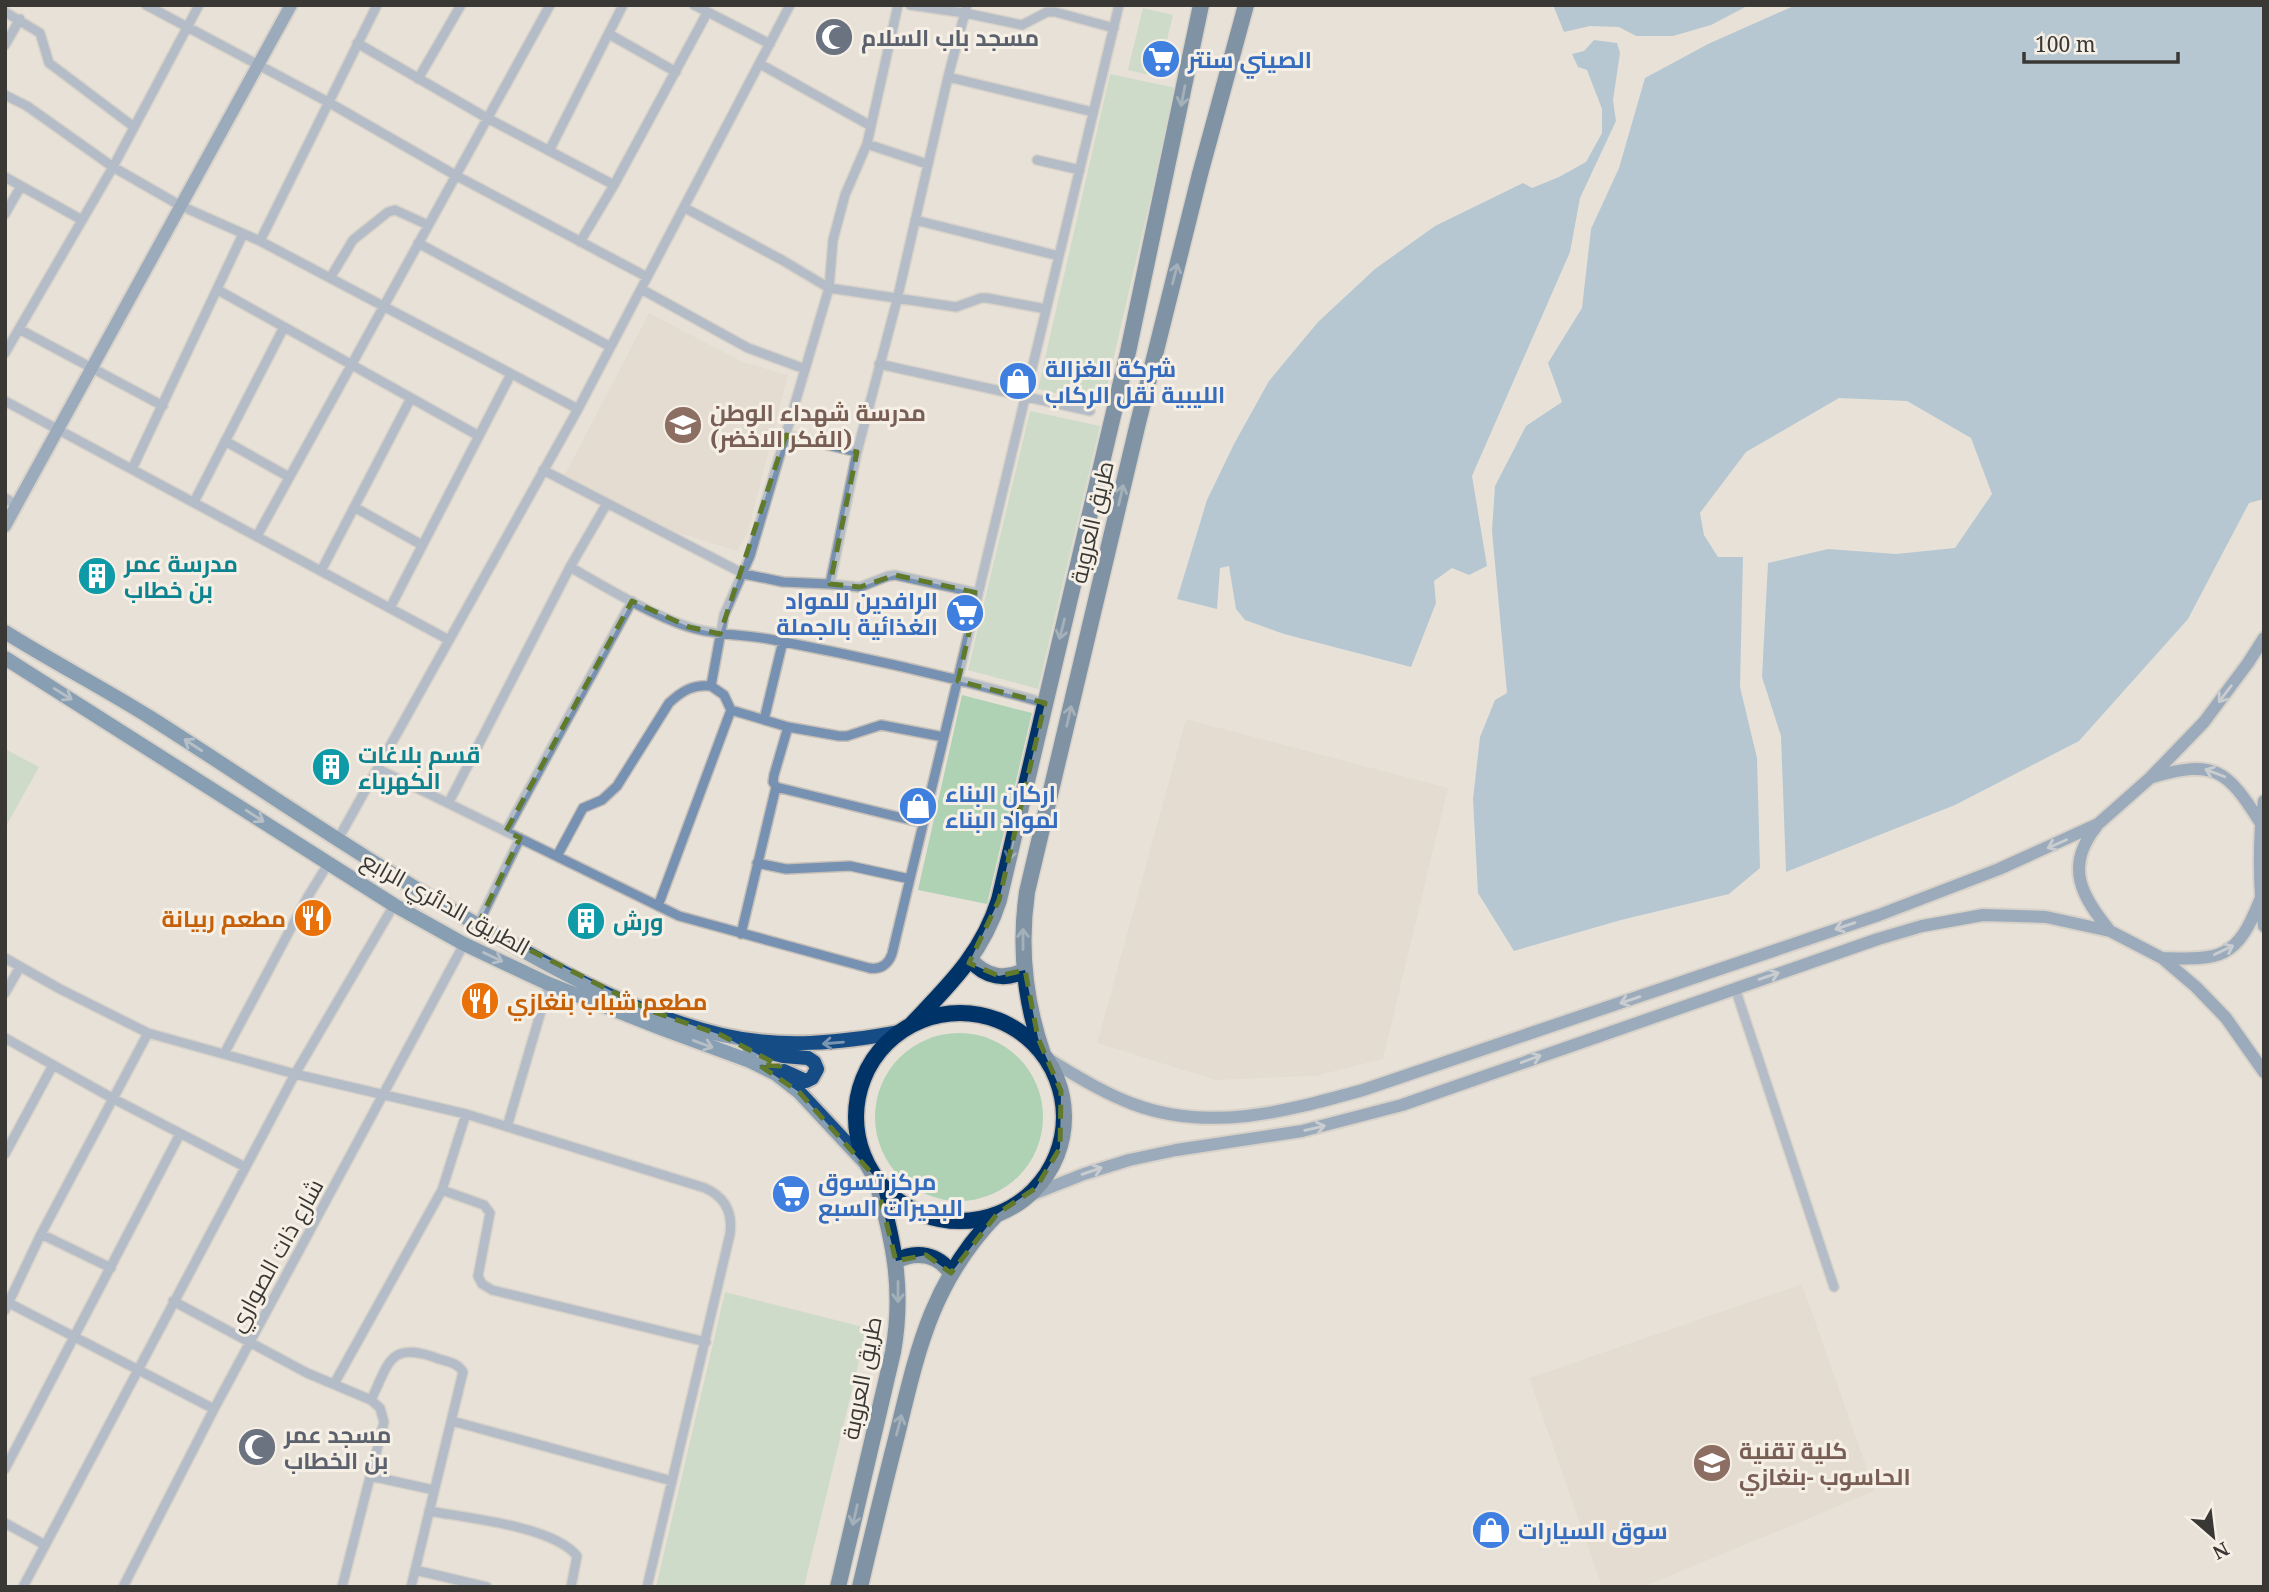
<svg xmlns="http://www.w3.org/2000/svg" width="2269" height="1592" viewBox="0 0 2269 1592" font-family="'Noto Serif',Cairo,serif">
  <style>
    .built { fill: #e1d6c6 }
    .green { fill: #afd2b4 }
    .water { fill: #7aa7ca }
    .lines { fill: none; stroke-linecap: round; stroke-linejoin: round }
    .street-casing { stroke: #c5bfb7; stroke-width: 12 }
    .secondary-casing { stroke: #c5bfb7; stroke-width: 16 }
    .primary-casing { stroke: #c5bfb7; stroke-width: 18 }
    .highway-casing { stroke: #c5bfb7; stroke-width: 19 }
    .street { stroke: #7691b2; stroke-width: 9 }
    .secondary { stroke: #416999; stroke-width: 12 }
    .primary { stroke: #164c85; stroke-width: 14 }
    .highway { stroke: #003367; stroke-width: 16 }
    .oneway { stroke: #567593 }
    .oneway2 { stroke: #7a95b0 }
    .oneway3 { stroke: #a4b3c3 }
    .marked { fill: none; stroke: #61792b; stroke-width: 5; stroke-dasharray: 14 9; stroke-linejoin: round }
    .labels { text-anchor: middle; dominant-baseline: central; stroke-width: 6; stroke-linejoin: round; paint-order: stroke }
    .worship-label { font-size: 23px; font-weight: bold; fill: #5b616d; stroke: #f5efe5; text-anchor: start }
    .shop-label { font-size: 23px; font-weight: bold; fill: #366cbe; stroke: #f5efe5; text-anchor: start }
    .education-label { font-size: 23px; font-weight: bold; fill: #785e54; stroke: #f5efe5; text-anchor: start }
    .street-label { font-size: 23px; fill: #3a3834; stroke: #f5efe5 }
    .culture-label { font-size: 23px; font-weight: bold; fill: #0d838f; stroke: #f5efe5; text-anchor: start }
    .food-label { font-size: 23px; font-weight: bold; fill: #c56008; stroke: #f5efe5; text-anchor: end }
  </style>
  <rect width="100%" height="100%" fill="#e8e1d8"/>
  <!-- built -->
  <path class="built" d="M649 313 743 362 788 375 748 532 737 551 672 531 564 476Z
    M1186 719 1448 788 1383 1059 1316 1076 1215 1080 1097 1043Z
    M1802 1284 1875 1491 1643 1587H1602L1529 1378Z"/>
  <!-- green -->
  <path class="green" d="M1143 8 1173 15 1158 77 1128 70Z
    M1110 74 1176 88 1103 404 1038 389Z
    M1030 411 1100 426 1038 689 968 670Z
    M962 695 1032 713 987 904 918 890Z
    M5 749 39 767 5 828Z
    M875 1117a84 84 0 1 1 168 0a84 84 0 1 1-168 0Z
    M725 1292 867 1328 804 1587H656Z"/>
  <!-- water -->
  <path class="water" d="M1553 5H1749L1711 25 1673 36H1636L1619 27 1590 26 1564 32Z
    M1796 5H2264V499L2249 503 2188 619 2079 741 1955 805 1786 872 1781 736 1762 677 1768 563 1828 549 1896 554 1955 548 1992 494 1971 438 1907 401 1839 398 1746 452 1700 513 1704 535 1718 557H1743L1740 687 1757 758 1760 868 1729 894 1621 920 1514 951 1478 893 1473 799 1480 737 1495 700 1507 693 1492 531 1495 486 1526 426 1562 402 1548 363 1582 308 1591 229 1619 168 1645 78 1708 44Z
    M1594 40 1617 43 1620 53 1613 100 1616 121 1580 198 1570 252 1472 476 1487 566 1469 575 1452 568 1434 581 1436 603 1411 667 1284 634 1245 620 1236 609 1229 566 1220 568 1217 609 1177 599 1207 500 1234 444 1269 381 1318 322 1375 269 1435 226 1523 183 1532 188 1559 177 1586 162 1602 133V109L1587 70 1578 67 1572 54 1584 51Z"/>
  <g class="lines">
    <!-- street casing -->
    <g class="street-casing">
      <path id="street" d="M146 5 328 102 455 175 647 277
        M694 5 770 44
        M898 5 867 144 845 195 833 240 829 288 750 556 724 615 711 686 724 695 731 710 788 727 839 736H847L881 725 944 737
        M910 5 965 13 1022 25 1047 12H1055L1114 28
        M5 12 40 33 49 63 53 66 134 127
        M609 34 676 72
        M357 43 487 118 614 185 580 242
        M5 45 20 19
        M760 64 871 126
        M948 77 1093 112
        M418 79 461 5
        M5 95 27 106 113 167 181 206 260 241 578 409
        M867 144 927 164
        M549 151 623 5
        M1037 160 1080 170
        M5 177 82 220
        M614 185 707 13
        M685 208 782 260 829 288 956 307 981 298H987L1046 309
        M5 214 21 186
        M915 220 1059 256
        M260 241 377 5
        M418 243 609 346
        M330 278 353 240 388 212 395 210 428 225
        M641 289 748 348 805 369
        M218 290 479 436
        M19 329 163 406
        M5 353 113 167 199 5
        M879 364 1090 411
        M5 401 449 640
        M786 435 857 452
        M225 441 289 477
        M132 469 243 234
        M543 470 744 574 783 582 830 584 857 452 897 300 948 77 967 5
        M5 498 17 505
        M194 502 284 327
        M354 507 422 545
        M257 536 550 5
        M570 567C605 587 651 615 689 627 717 636 746 634 774 640 864 657 956 678 1045 703
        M321 571 411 398
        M830 584 860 587 888 576 895 575 978 593
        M390 608 511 374
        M764 720 783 641
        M788 727 774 775 773 782 776 787 923 823
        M378 769 679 916 869 968C880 970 888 965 892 954L1119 5
        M449 802 570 567 606 505
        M506 831 632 601
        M337 841 578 409 790 5
        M557 856 583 808 602 800 617 786 669 703C682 691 693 684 711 686
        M757 863 786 869 850 866 910 879
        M658 906 731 710
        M478 924 520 838
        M741 934 776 787
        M5 958 60 989 148 1033 295 1074 466 1114 705 1188C725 1197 733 1212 730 1234L647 1587
        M1735 988 1834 1287
        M5 993 20 967
        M5 1038 112 1098 245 1167
        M224 1054 307 898 328 864
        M507 1127 549 984
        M5 1154 53 1065
        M442 1190 484 1205 490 1213 478 1276 482 1284 492 1290 706 1342
        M41 1234 111 1268
        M5 1301 214 1409
        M173 1301 307 1373 371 1400 380 1408 384 1422 342 1587
        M5 1310 41 1234 148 1033
        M334 1384 442 1190 466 1114
        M371 1400C390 1360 390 1341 439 1359 449 1362 458 1363 463 1372L411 1587
        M452 1421 672 1481
        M5 1469 180 1134
        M370 1476 434 1490
        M429 1511C466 1518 553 1526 577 1556L571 1587
        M5 1523 45 1545
        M415 1570 487 1587
        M23 1587 295 1074 394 905
        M123 1587 214 1409 464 944"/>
    </g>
    <!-- secondary casing -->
    <g class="secondary-casing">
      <path id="secondary" d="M5 526 291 5
        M2153 777C2215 759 2227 770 2260 822
        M2264 801C2258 838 2259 889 2264 926
        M2096 827C2064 867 2082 897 2110 931
        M2162 958C2221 960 2237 959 2260 900
        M1048 1059C1075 1075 1103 1093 1133 1104 1210 1133 1287 1111 1363 1090L1879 915 1999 869 2098 824 2150 778 2204 722 2248 663 2264 638
        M1028 1196 1084 1174 1129 1160 1176 1150 1302 1131 1402 1105 1878 939 1922 926 1983 915 2046 917 2110 931 2162 958 2196 987 2226 1018 2264 1072"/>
    </g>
    <!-- primary casing -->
    <g class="primary-casing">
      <path id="primary" d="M5 632C53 662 103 688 151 718 244 777 333 839 427 895 519 949 617 1010 722 1035 782 1049 840 1043 900 1032
        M5 658 394 905 464 944 549 984 663 1029 750 1061 776 1074 799 1092 869 1167
        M749 1047 783 1056 808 1058 814 1062 817 1069 812 1078 806 1081 784 1071"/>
    </g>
    <!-- highway casing -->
    <g class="highway-casing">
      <path id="highway" d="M971 960C985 977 1006 981 1025 970
        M856 1117a104 104 0 1 1 208 0a104 104 0 1 1-208 0Z
        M911 1025C949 985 982 954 999 900L1128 352 1201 5
        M1043 1054C1025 1002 1019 947 1027 892L1138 423 1200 174 1246 5
        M896 1261C916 1250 938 1254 951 1273
        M838 1587 893 1352C904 1290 894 1242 877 1183
        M860 1587C872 1536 884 1486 897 1435 918 1348 932 1281 997 1214"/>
    </g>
    <!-- street -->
    <use href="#street" class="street"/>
    <!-- secondary -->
    <use href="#secondary" class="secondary"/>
    <!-- primary -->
    <use href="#primary" class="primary"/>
    <!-- highway -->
    <use href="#highway" class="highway"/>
  </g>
  <!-- one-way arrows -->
  <defs><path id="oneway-shaft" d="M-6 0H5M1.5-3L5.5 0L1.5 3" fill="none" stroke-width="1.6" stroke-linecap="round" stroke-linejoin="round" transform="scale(1.75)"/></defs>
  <g class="oneway">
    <use href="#oneway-shaft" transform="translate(1183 96) rotate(101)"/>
    <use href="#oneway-shaft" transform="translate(1175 274) rotate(-76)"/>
    <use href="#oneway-shaft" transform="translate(1121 495) rotate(-77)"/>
    <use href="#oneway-shaft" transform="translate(1062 629) rotate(104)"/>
    <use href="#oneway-shaft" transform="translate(1069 716) rotate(-77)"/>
    <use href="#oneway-shaft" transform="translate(1011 850) rotate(103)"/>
    <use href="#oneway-shaft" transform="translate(1023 939) rotate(-90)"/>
    <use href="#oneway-shaft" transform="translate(898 1292) rotate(90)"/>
    <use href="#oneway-shaft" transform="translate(899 1425) rotate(-76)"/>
    <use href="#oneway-shaft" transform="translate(855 1515) rotate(103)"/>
  </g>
  <g class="oneway2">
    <use href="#oneway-shaft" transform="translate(63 694) rotate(32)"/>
    <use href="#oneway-shaft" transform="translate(193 745) rotate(-147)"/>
    <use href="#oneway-shaft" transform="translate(255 816) rotate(33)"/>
    <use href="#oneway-shaft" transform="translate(493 957) rotate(25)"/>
    <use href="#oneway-shaft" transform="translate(833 1043) rotate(175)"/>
    <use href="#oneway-shaft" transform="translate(703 1044) rotate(20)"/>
  </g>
  <g class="oneway3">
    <use href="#oneway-shaft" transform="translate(2225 694) rotate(127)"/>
    <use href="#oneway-shaft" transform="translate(2215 773) rotate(-159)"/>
    <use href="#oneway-shaft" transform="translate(2057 844) rotate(156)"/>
    <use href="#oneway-shaft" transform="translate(1845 926) rotate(161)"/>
    <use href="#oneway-shaft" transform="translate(2224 950) rotate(-26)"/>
    <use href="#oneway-shaft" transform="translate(1769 976) rotate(-19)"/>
    <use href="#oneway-shaft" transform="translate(1630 1000) rotate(161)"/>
    <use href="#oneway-shaft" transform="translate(1531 1059) rotate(-20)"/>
    <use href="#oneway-shaft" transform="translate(1315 1128) rotate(-13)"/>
    <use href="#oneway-shaft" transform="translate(1092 1171) rotate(-19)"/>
  </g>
  <!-- marked area -->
  <path d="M0 0H2269V1592H0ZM786 435 857 452 830 584 860 587 895 575 978 593 958 681 1045 703 999 900 969 963 999 976 1025 970 1038 1038 1061 1091 1060 1148 1036 1188 997 1214 951 1273 926 1255 896 1261 875 1177 799 1092 759 1065 780 1066 721 1035 651 1011 478 924 520 838 506 831 632 601 689 627 720 634Z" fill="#e8e1d8" fill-opacity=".55" fill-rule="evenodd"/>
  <path class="marked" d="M786 435 857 452 830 584 860 587 895 575 978 593 958 681 1045 703 999 900 969 963 999 976 1025 970 1038 1038 1061 1091 1060 1148 1036 1188 997 1214 951 1273 926 1255 896 1261 875 1177 799 1092 759 1065 780 1066 721 1035 651 1011 478 924 520 838 506 831 632 601 689 627 720 634Z"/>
  <!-- icons -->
  <defs>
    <g id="mosque-disc" transform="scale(2.0125)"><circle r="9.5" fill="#6b7280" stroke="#f5efe5"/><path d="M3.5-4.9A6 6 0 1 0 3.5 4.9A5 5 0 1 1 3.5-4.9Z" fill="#fff"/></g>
    <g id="supermarket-disc" transform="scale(2.0125)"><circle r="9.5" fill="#3f7fe0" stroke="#f5efe5"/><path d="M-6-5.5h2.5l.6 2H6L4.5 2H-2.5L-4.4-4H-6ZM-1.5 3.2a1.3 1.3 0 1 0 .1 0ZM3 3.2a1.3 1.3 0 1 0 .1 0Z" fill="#fff"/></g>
    <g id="shop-disc" transform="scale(2.0125)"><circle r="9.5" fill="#3f7fe0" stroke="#f5efe5"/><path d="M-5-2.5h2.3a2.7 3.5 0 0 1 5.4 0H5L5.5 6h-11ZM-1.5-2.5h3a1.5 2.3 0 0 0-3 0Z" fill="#fff"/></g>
    <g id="school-disc" transform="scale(2.0125)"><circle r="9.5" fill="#8d6e63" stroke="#f5efe5"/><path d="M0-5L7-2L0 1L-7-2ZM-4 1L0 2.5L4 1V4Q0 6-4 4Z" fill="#fff"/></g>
    <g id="building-disc" transform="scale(2.0125)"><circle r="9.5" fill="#0f9aa8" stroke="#f5efe5"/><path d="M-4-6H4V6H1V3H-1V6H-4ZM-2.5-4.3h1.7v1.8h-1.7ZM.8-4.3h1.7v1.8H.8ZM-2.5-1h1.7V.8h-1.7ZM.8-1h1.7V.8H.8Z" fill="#fff"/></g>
    <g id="restaurant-disc" transform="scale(2.0125)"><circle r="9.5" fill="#e8710a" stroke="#f5efe5"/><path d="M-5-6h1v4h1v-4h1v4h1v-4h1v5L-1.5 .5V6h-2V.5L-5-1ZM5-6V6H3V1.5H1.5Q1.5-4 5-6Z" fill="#fff"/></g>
    <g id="university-disc" transform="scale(2.0125)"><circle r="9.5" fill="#8d6e63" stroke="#f5efe5"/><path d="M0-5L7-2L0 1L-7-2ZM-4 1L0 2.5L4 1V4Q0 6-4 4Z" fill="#fff"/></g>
  </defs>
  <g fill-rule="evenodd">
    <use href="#mosque-disc" x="834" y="37"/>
    <use href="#supermarket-disc" x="1161" y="59"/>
    <use href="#shop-disc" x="1018" y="381"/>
    <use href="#school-disc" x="683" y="425"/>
    <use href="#building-disc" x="97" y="576"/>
    <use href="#supermarket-disc" x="965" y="613"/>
    <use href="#building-disc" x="331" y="767"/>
    <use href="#shop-disc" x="918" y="806"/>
    <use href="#restaurant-disc" x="313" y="918"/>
    <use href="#building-disc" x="586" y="921"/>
    <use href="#restaurant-disc" x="480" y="1001"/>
    <use href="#supermarket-disc" x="791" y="1194"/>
    <use href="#mosque-disc" x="257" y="1447"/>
    <use href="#university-disc" x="1712" y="1463"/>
    <use href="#shop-disc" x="1491" y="1530"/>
  </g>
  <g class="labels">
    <!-- worship labels -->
    <g class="worship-label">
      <text x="861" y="37">مسجد باب السلام</text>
      <text x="284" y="1434">مسجد عمر<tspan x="284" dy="26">بن الخطاب</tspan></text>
    </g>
    <!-- shop labels -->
    <g class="shop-label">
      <text x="1188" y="59">الصيني سنتر</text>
      <text x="1045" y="368">شركة الغزالة<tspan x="1045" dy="26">الليبية نقل الركاب</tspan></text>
      <text x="938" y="600" text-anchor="end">الرافدين للمواد<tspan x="938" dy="26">الغذائية بالجملة</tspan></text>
      <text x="945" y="793">اركان البناء<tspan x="945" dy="26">لمواد البناء</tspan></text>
      <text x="818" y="1181">مركز تسوق<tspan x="818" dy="26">البحيرات السبع</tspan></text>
      <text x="1518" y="1530">سوق السيارات</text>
    </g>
    <!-- education labels -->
    <g class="education-label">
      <text x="710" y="412">مدرسة شهداء الوطن<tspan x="710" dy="26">(الفكر الاخضر)</tspan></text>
      <text x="1739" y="1450">كلية تقنية<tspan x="1739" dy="26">الحاسوب -بنغازي</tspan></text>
    </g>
    <!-- street labels -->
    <g class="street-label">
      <text transform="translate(1091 522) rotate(-77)">طريق العروبة</text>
      <text transform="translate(446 903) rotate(29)">الطريق الدائري الرابع</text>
      <text transform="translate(275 1255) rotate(-61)">شارع ذات الصواري</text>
      <text transform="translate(861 1378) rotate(-79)">طريق العروبة</text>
    </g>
    <!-- culture labels -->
    <g class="culture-label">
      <text x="124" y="563">مدرسة عمر<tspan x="124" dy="26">بن خطاب</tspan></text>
      <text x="358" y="754">قسم بلاغات<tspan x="358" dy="26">الكهرباء</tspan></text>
      <text x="613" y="921">ورش</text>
    </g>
    <!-- food labels -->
    <g class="food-label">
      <text x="286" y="918">مطعم ربيانة</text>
      <text x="507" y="1001" text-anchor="start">مطعم شباب بنغازي</text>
    </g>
  </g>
  <!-- border -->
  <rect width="2269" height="1592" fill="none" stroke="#3a3834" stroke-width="14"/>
  <!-- north arrow -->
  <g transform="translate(2213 1536) rotate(152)" stroke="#f5efe5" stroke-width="5" paint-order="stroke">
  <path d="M0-5L12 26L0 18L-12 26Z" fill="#3a3834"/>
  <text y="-10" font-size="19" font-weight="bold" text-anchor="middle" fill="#3a3834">N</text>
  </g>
  <!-- scale -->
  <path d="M2024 52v10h154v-10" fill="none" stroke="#3a3834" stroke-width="3.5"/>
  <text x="2035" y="52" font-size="21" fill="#3a3834" stroke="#f5efe5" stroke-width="5" paint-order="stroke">100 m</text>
</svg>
